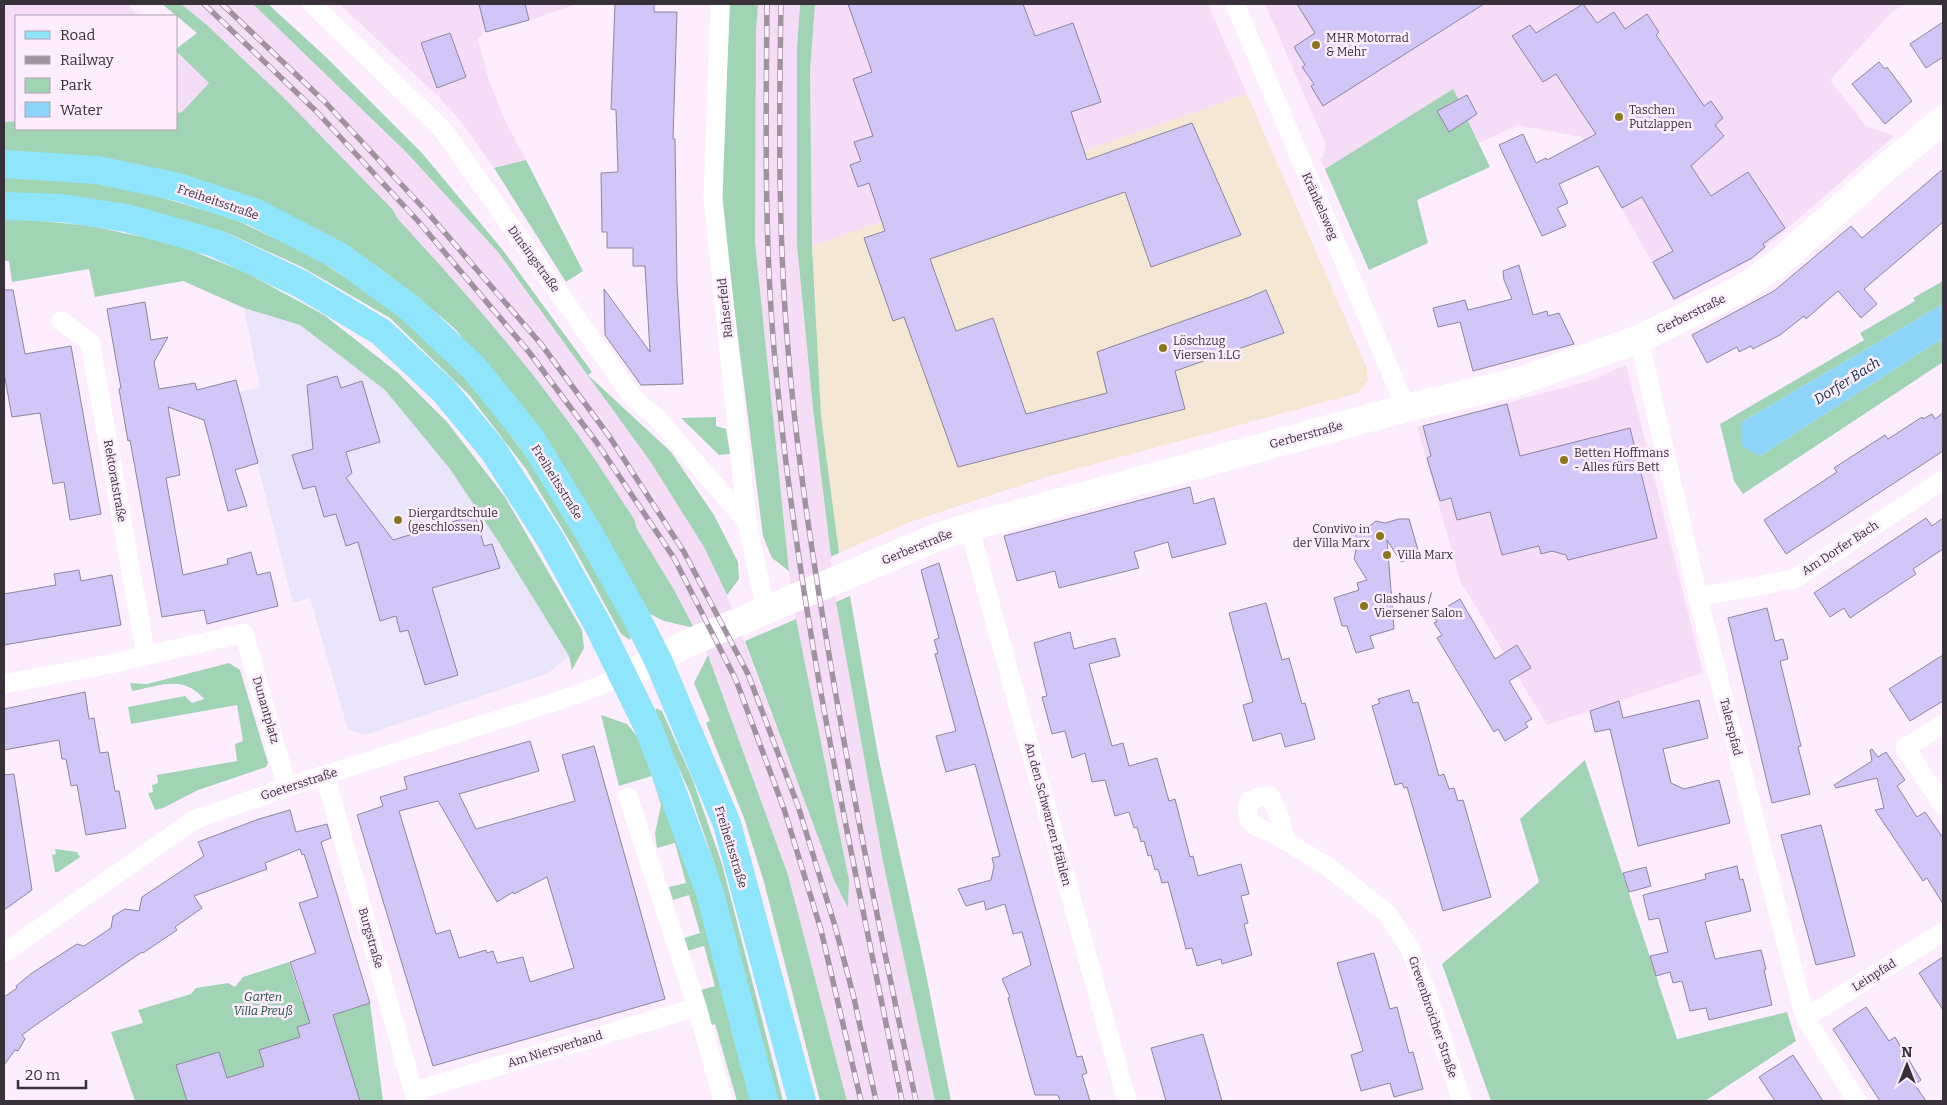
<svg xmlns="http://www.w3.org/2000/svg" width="1947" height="1105" viewBox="0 0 1947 1105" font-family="Bitter,serif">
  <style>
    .built { fill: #f5ddf7 }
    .industrial { fill: #f4e7d3 }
    .education { fill: #ebe5fb }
    .green { fill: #a1d4b5 }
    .water { fill: #8cd5f8 }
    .building { fill: #d2c5f7; stroke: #8c869d; fill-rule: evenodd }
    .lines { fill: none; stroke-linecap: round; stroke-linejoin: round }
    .street { stroke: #fff; stroke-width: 19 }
    .secondary { stroke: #fff; stroke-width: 28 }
    .primary { stroke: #8ee5fc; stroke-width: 28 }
    .rail-casing { stroke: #9f93a0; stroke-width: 5.5 }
    .rail { stroke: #fdedfe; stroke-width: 4; stroke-dasharray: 11; stroke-linecap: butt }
    .poi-dot { fill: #8c761a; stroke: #fdedfe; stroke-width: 2 }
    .labels { text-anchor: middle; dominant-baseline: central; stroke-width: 5; stroke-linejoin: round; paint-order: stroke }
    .poi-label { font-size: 12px; fill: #383139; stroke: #fdedfe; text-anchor: start }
    .street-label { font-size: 12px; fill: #383139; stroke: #fdedfe }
    .park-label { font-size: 12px; font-style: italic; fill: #1e5036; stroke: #fdedfe }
    .water-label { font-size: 14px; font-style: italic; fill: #0e303f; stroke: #fdedfe }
  </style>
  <rect width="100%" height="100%" fill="#fdedfe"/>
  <!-- built -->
  <path class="built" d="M4 4H127L140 16H16V121L4 122Z
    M181 4H253L406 152 498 252 650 461 704 547 727 596 834 880 848 906 849 880 796 619 789 571 755 242 756 33 758 4H800L797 47V245L813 409 836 602 883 862 935 1101H847L788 875 708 655 673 588 637 529 634 519 597 464 560 411 398 219 391 209 284 98 207 25Z
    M339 4H577L519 24 485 32 478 39 488 78 505 120 526 160 494 168 463 124 437 95Z
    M815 4H1208L1247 94 812 246 810 71Z
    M1265 4H1904L1890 14 1830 80 1866 126 1894 136 1751 260 1674 301 1581 137 1518 125 1479 143 1453 89 1325 169 1320 159 1323 157 1326 145Z
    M176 51 209 83 182 112 176 113Z
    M1626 365 1703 673 1547 725 1464 587H1462L1417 427 1589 381Z"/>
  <!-- industrial -->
  <path class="industrial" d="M1247 94 1367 368 1368 381 1358 393 1046 477 907 523 839 553 821 416 812 246Z"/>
  <!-- education -->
  <path class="education" d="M244 308 300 325 385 390 450 469 498 541 569 656 547 674 365 735 348 730 310 598 293 603 239 392 260 387Z"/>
  <!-- green -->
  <path class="green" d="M162 4H181L207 25 284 98 392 209 398 219C455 281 511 344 561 412 587 446 610 483 634 519L637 529 673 588 694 628 664 621 650 614 482 361 455 329 427 305 379 268 322 232 262 202 188 176 89 156 4 152V122L16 121V129H176V113L182 112 209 83 176 51V49L197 33Z
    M253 4H268L327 58 422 153 502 249 592 372 588 375 671 452 714 515 738 562 739 579 727 595 704 547 650 461 498 252 406 152Z
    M730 4H758L756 33 755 242 789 571 772 558 763 536 721 203Z
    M800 4H815L810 71 812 246 821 416 839 553 831 557 813 409 797 245V47Z
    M1453 89 1470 120 1468 121 1490 167 1417 200 1428 243 1369 270 1325 169Z
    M526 160 583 271 566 282 494 168Z
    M4 176H30L126 187 234 219 314 257 397 312 477 390 535 468 631 630 630 640 621 634 576 552 526 469 470 396 390 318 302 267 225 232 125 204 30 193H4Z
    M4 217 91 226 175 244 245 272 324 315 398 373 447 422 505 497 582 630 584 648 572 670 569 656 498 541 450 469 385 390 300 325 244 308 183 281 95 297 89 269 12 282 9 261H4Z
    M1943 281V304L1742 422 1760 456 1943 338V362L1743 494 1734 481 1720 424 1864 340 1860 333 1915 301 1913 298Z
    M716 417V426L726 429 730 454 719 455 681 418Z
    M850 596 878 755 925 969 951 1101H935L883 862 836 602Z
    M796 619 849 880 848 908 834 880 745 641Z
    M708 655 788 875 847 1101H820L764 882 744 818 706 723 710 721 694 683Z
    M229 663 240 670 268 763 266 767 198 790 163 808 155 810 148 793 153 792 152 785 158 783 157 775 237 761 235 744 243 741 237 705 131 724 128 707 185 696 192 703 204 699C183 674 159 686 132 691L130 683 147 684Z
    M656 708 662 711 692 778 722 864 783 1101H776L715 866 690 793 655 715Z
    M601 715 627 724 641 741 697 889 751 1101H737L715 1024 709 1026 698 991 715 986 704 946 687 951 684 938 700 933 689 895 673 900 669 887 686 883 675 843 657 848 655 833 661 805 652 776 619 786Z
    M1585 760 1677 1039 1787 1012 1796 1041 1705 1101H1491L1442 964 1539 882 1520 819Z
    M55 849 77 852 80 857 58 872H55L52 855 56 854Z
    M289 962 302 1002 326 994 325 1018 370 1003 383 1101H135L111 1032 143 1023 138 1010 191 994 196 988 228 983 235 987 243 977Z"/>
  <!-- water -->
  <path class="water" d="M1943 304V338L1760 456 1741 445 1742 422Z"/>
  <!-- building -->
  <path class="building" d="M479 4H525L529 20 486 32Z
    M615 4H654V12H677L673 139H675L677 283 683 384 641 385 605 335 604 289 650 352 645 266H633V248H607V232H602L601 173 618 172 616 110 611 109Z
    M848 4H1023L1035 36 1073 23 1101 102 1071 112 1087 160 1192 123 1241 235 1151 267 1125 192 930 259 956 331 993 318 1026 414 1107 393 1097 352 1250 297 1266 290 1284 333 1175 371 1185 409 958 467 904 317 893 321 864 238 885 231 869 183 858 187 850 165 861 161 854 142 873 136 853 79 872 72Z
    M1297 4H1484L1323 106 1311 86 1314 84 1302 67 1305 65 1294 47 1315 33Z
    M1583 4 1597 23 1614 12 1625 29 1647 14 1659 32 1656 35 1704 106 1711 101 1723 118 1715 125 1724 136 1691 166 1711 196 1748 172 1785 228 1763 244 1765 247 1752 258 1674 299 1653 262 1673 251 1642 197 1622 208 1598 166 1559 184 1568 203 1557 208 1566 226 1542 236 1499 145 1523 134 1536 163 1546 158 1547 160 1596 134 1556 74 1543 82 1512 36 1530 25 1536 33Z
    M1943 22V57L1926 68 1910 44Z
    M450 33 466 77 437 88 421 43Z
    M1879 62 1885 69 1887 67 1912 101 1885 124 1852 84Z
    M1467 95 1477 114 1449 132 1437 111Z
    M1943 169V222L1864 289 1877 304 1861 318 1838 291 1806 319 1804 316 1780 335 1753 349 1751 346 1739 352 1737 347 1707 363 1692 335 1774 291 1851 226 1862 238Z
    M1519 265 1533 315 1547 311 1548 316 1559 313 1574 344 1473 371 1460 322 1438 327 1433 308 1465 300 1468 310 1512 299 1504 280 1503 271Z
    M4 290H13L25 354 71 346 101 514 70 520 64 482 53 484 40 413 12 417 4 373Z
    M145 302 151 340 168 337 154 362 159 389 195 383 197 390 236 380 258 463 235 470 247 506 228 511 204 420 168 407 180 475 166 478 183 575 228 564 227 559 251 552 257 575 270 572 278 606 207 624 204 610 162 617 130 440 128 441 119 389 121 388 107 309Z
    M337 376 341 388 362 381 380 442 346 452 352 473 346 478 393 540 475 515 484 546 492 544 500 568 432 588 458 675 425 685 408 630 400 632 396 616 380 621 358 542 346 546 336 514 324 517 315 486 303 489 292 455 313 449 307 385Z
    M1507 404 1520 456 1630 428 1657 538 1568 560 1566 555 1552 551 1541 554 1539 546 1502 555 1490 512 1457 520 1451 498 1440 501 1427 458 1431 456 1423 426Z
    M1943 413V451L1786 554 1764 520 1837 472 1834 468 1885 435 1888 439 1922 417 1923 419 1932 414 1935 419Z
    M1190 487 1194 504 1214 498 1226 544 1172 558 1168 542 1134 552 1139 568 1059 588 1055 571 1017 581 1004 536Z
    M1926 518 1932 526 1943 518V549L1913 569 1916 574 1850 618 1844 608 1830 617 1814 593Z
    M1399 519H1409L1420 557 1401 562 1387 540 1394 629 1370 636 1374 648 1356 653 1347 626H1342L1334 598 1359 590 1357 583 1367 580 1354 559 1356 550 1351 533 1367 528 1376 521 1385 523Z
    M939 563 1077 1057 1082 1056 1087 1073 1082 1075 1090 1101H1060L1058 1095H1035L1008 998 1010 997 1002 979 1031 965 1022 932 1013 934 1005 904 986 910 984 901 966 906 958 889 991 880 994 866 992 858 1000 856 975 764 946 772 936 736 956 731 935 654 938 653 934 640 939 638 921 570Z
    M79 570 81 581 112 575 121 625 4 645V594L56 585 54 574Z
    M1460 599 1495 659 1517 645 1531 668 1509 681 1532 719 1525 723 1528 727 1505 741 1498 729 1494 732 1437 638 1442 635 1434 623 1437 622 1433 615Z
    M1266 603 1282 660 1289 658 1302 704 1305 703 1315 739 1285 747 1281 733 1253 741 1243 705 1253 702 1229 613Z
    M1767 608 1775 641 1783 639 1788 659 1780 661 1801 746 1798 747 1810 794 1772 803 1728 618Z
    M1070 632 1074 649 1115 638 1120 656 1089 664 1112 746 1123 743 1129 766 1157 758 1169 801 1175 799 1190 857 1193 856 1198 876 1241 864 1249 894 1241 896 1248 923 1244 924 1252 955 1222 964 1221 959 1197 966 1192 948 1186 949 1168 882 1162 883 1158 869 1155 870 1151 855 1148 856 1144 841 1141 842 1137 827 1134 828 1129 812 1115 816 1105 780 1092 782 1085 753 1072 758 1065 731 1052 734 1042 697 1047 696 1034 643Z
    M1943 655V701L1910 721 1889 689Z
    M1409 690 1413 703 1418 702 1439 776 1444 774 1449 789 1454 788 1458 801 1463 800 1491 897 1443 911 1407 787 1404 788 1402 783 1395 785 1372 706 1380 703 1378 699Z
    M85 692 89 719 94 718 100 753 108 752 115 791H119L126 828 86 835 77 785 71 786 66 759H62L59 740 4 750V709Z
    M1699 700 1708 738 1663 749 1671 783 1684 789 1719 780 1730 823 1638 846 1610 729 1595 732 1590 711 1619 701 1623 718Z
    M530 741 539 771 459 794 476 829 575 801 562 755 594 746 665 999 433 1066 357 815 383 806 380 797 407 789 404 777ZM438 801 497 902 513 892 514 894 547 877 574 968 530 982 523 957 497 963 493 951 487 953 486 950 459 958 450 930 436 934 399 811Z
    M1872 749 1878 757 1886 752 1905 780 1897 786 1917 817 1925 812 1943 838V904L1927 878 1923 881 1875 810 1884 808 1877 778 1836 788 1834 785 1872 761 1870 750Z
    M14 774 32 890 4 910V775Z
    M290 810 296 832 327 824 331 838 321 842 370 1003 333 1015 360 1101H187L176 1065 219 1052 227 1078 264 1066 259 1050 300 1037 297 1027 310 1023 290 962 316 953 299 903 318 897 304 854 302 855 300 849 265 863 267 869 194 896 202 908 175 927 177 930 143 953 142 952 40 1022 22 1035 25 1039 18 1051 15 1050 4 1065V997L17 988 16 986 32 973 77 944 84 946 111 928 113 916 125 909 139 911 142 897 204 856 198 842 259 819Z
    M1821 825 1855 956 1816 965 1781 835Z
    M1737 866 1740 880 1743 879 1751 911 1705 922 1715 959 1761 950 1766 969 1764 970 1772 1005 1709 1020 1706 1008 1690 1011 1682 981 1673 983 1670 972 1656 976 1650 956 1668 952 1659 918 1649 920 1643 895 1706 879 1705 874Z
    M1646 867 1651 886 1629 892 1623 873Z
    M1374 953 1390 1009 1397 1007 1409 1053 1413 1052 1423 1089 1394 1097 1390 1083 1361 1091 1351 1055 1363 1051 1337 963Z
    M1943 957V1010L1919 973Z
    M1866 1007 1889 1041 1895 1037 1921 1080 1915 1085 1926 1101H1880L1833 1029Z
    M1203 1034 1222 1101H1166L1151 1048Z
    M1793 1055 1823 1101H1775L1759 1077Z"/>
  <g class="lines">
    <!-- street -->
    <path class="street" d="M312 4 442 129 634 399 656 417 747 522
      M720 4 713 198 747 522 766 610
      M1235 4 1406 408
      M61 321 90 342 146 656
      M1639 339 1698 597 1805 1018 1857 1101
      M969 527 1127 1101
      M1698 597 1794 579 1943 480
      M4 684 110 664 244 633 287 787
      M1943 724 1905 748 1943 805
      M325 775 416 1101
      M628 797 697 1007 723 1101
      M1285 841 1280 818 1270 796 1259 797 1249 801 1247 809 1249 820 1257 827 1276 835 1328 867 1387 913 1410 949 1426 991 1462 1101
      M4 953 194 820 287 787 573 696 624 676
      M1805 1018 1943 932
      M414 1091 697 1007"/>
    <!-- secondary -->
    <path class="secondary" d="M624 676 691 642 935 538 969 527 1406 408 1517 382 1639 339 1739 290 1776 265 1890 164 1943 120"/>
    <!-- primary -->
    <path class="primary" d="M4 164 97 170 178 187 254 212 339 256 409 307 474 368 530 437 589 533 634 613 658 660 727 824 802 1101
      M4 206 61 208 126 218 215 243 301 284 381 332 444 391 493 450 550 539 599 627 649 729 710 893 764 1101"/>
    <!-- rail casing -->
    <g class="rail-casing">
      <path id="rail" d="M204 4 316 111 418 221 529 352 597 443 674 558 736 680 784 809 821 930 861 1101
        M222 4 325 102 427 212 541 344 609 436 684 552 748 674 798 806 835 926 854 998 876 1101
        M767 4C766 119 764 234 774 349 796 603 851 852 902 1101
        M781 4C779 119 778 234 788 349 798 471 818 592 839 713 862 843 888 972 916 1101"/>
    </g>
    <!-- rail -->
    <use href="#rail" class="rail"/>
  </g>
  <!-- markers -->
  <g class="poi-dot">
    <circle cx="1316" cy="45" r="5"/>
    <circle cx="1619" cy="117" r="5"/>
    <circle cx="1163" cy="348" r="5"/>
    <circle cx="1564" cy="460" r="5"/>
    <circle cx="398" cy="520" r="5"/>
    <circle cx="1380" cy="536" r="5"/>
    <circle cx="1387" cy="555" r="5"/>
    <circle cx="1364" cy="606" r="5"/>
  </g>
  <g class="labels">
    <!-- poi labels -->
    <g class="poi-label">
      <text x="1326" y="38">MHR Motorrad<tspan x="1326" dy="14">&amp; Mehr</tspan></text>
      <text x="1629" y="110">Taschen<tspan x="1629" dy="14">Putzlappen</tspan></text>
      <text x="1173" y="341">Löschzug<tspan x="1173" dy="14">Viersen 1.LG</tspan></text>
      <text x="1574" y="453">Betten Hoffmans<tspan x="1574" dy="14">- Alles fürs Bett</tspan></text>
      <text x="408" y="513">Diergardtschule<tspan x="408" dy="14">(geschlossen)</tspan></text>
      <text x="1370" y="529" text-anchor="end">Convivo in<tspan x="1370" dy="14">der Villa Marx</tspan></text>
      <text x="1397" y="555">Villa Marx</text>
      <text x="1374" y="599">Glashaus /<tspan x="1374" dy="14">Viersener Salon</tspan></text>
    </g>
    <!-- street labels -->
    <g class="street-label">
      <text transform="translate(218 202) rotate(19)">Freiheitsstraße</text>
      <text transform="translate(1320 206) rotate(66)">Kränkelsweg</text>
      <text transform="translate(534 259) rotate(54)">Dinsingstraße</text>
      <text transform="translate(725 308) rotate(-96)">Rahserfeld</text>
      <text transform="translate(1691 314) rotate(-26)">Gerberstraße</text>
      <text transform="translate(1306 435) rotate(-15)">Gerberstraße</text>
      <text transform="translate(115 481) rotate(80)">Rektoratstraße</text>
      <text transform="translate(557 482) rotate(58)">Freiheitsstraße</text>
      <text transform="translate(917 547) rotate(-22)">Gerberstraße</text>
      <text transform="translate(1840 548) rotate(-33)">Am Dorfer Bach</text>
      <text transform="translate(266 710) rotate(74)">Dunantplatz</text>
      <text transform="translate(1731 727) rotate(76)">Talerspfad</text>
      <text transform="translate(299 784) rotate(-18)">Goetersstraße</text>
      <text transform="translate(1048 814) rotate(75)">An den Schwarzen Pfählen</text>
      <text transform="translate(731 847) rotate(73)">Freiheitsstraße</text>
      <text transform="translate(371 938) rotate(74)">Burgstraße</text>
      <text transform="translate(1874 975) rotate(-32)">Leinpfad</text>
      <text transform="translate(1433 1017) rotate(71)">Grevenbroicher Straße</text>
      <text transform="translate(555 1049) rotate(-17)">Am Niersverband</text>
    </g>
    <!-- park labels -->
    <g class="park-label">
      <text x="263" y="997">Garten<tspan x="263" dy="14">Villa Preuß</tspan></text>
    </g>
    <!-- water labels -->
    <g class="water-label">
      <text transform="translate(1847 381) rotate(-32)">Dorfer Bach</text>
    </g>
  </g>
  <!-- border -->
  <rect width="1947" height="1105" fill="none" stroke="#383139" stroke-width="10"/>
  <!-- legend -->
  <rect x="15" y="15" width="162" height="115" fill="#fdedfe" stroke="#aea2af"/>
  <rect x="25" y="31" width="25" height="8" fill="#8ee5fc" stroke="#aea2af"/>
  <text x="60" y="40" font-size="15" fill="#383139">Road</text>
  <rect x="25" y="56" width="25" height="8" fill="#9f93a0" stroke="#aea2af"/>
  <text x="60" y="65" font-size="15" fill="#383139">Railway</text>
  <rect x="25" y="78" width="25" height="15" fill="#a1d4b5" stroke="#aea2af"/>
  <text x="60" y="90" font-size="15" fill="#383139">Park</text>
  <rect x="25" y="102" width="25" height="15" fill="#8cd5f8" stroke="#aea2af"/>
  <text x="60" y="115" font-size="15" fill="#383139">Water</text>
  <!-- north arrow -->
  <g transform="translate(1907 1065)" stroke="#fdedfe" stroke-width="4" paint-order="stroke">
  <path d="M0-4L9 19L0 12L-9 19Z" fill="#383139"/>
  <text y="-8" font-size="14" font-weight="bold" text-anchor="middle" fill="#383139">N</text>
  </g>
  <!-- scale -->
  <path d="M18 1080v8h68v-8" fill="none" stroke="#383139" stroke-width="2.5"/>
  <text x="25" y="1080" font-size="15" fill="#383139" stroke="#fdedfe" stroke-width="4" paint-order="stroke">20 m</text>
</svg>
